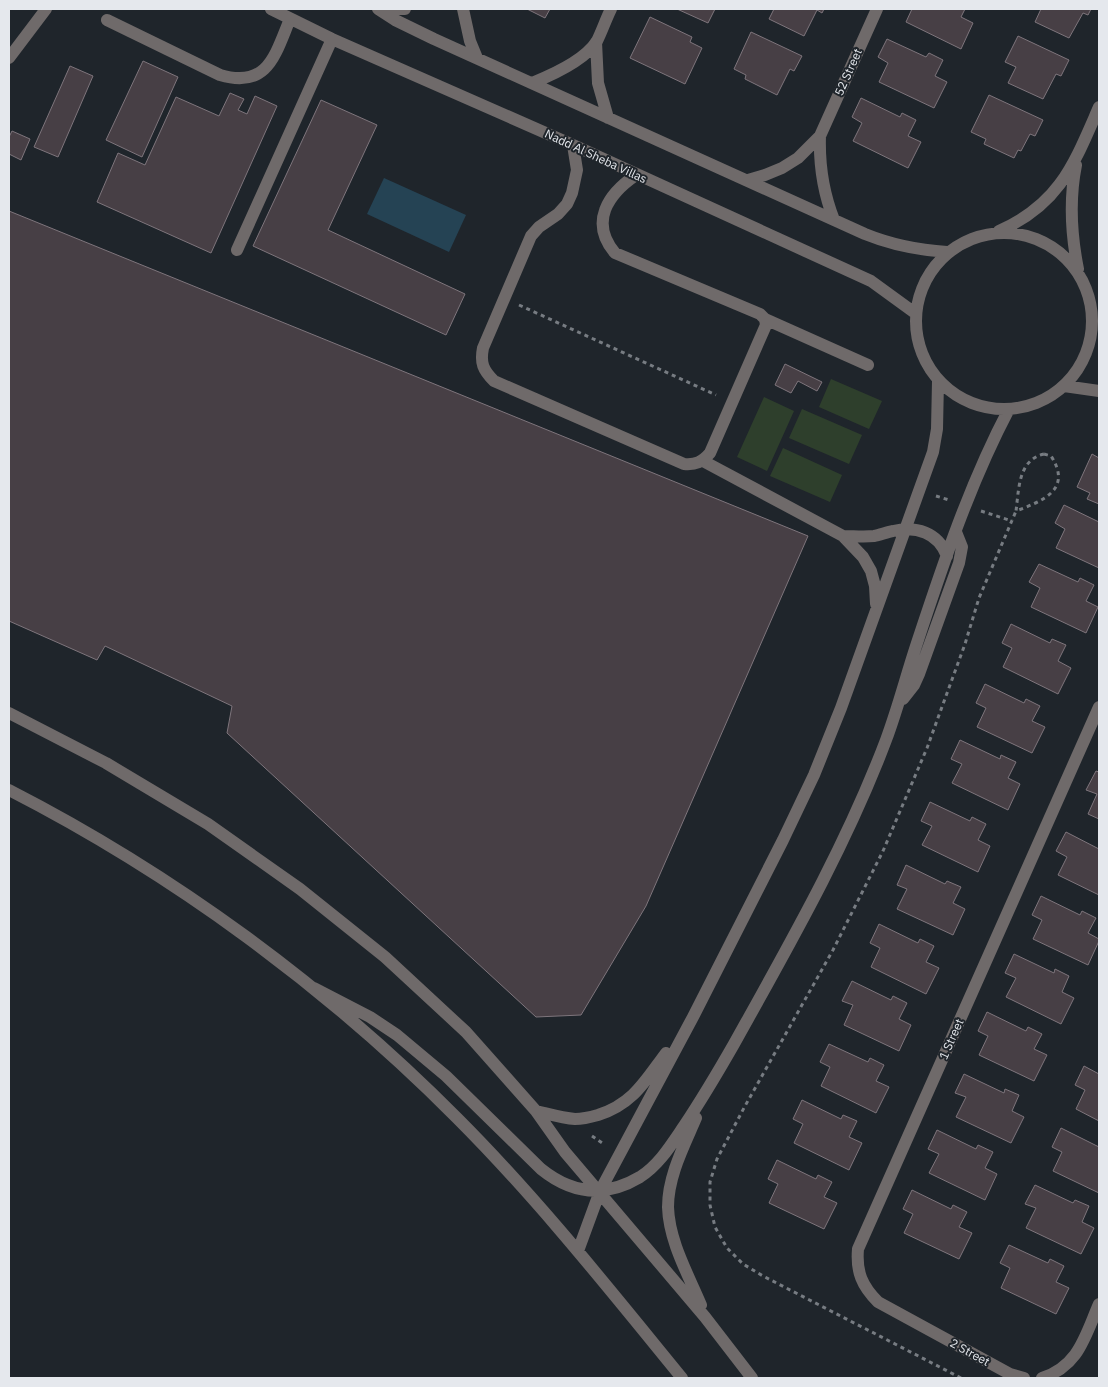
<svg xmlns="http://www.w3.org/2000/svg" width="1108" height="1387" viewBox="0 0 1108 1387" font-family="'IBM Plex Sans',sans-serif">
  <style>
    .green { fill: #2e3f2c }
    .water { fill: #254354 }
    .building { fill: #473f45; stroke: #7e757c }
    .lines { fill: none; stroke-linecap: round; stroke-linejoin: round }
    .path { stroke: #777c82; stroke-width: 3; stroke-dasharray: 4 4; stroke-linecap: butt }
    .minor { stroke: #6f6a6a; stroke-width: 12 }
    .labels { text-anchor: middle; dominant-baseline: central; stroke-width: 4; stroke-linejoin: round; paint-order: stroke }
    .street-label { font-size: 12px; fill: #e5e8ed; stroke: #1f252b }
  </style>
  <rect width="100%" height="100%" fill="#1f252b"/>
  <!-- green -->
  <path class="green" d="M831 379 882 401 869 429 819 407Z
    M764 397 794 411 767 471 737 457Z
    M802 409 862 435 849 464 789 438Z
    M783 448 842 475 830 502 770 476Z"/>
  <!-- water -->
  <path class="water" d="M384 178 466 215 449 252 367 214Z"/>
  <!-- building -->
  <path class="building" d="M527 9H550L545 18Z
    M677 9H715L708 23Z
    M774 9H824L822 13 817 10 804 36 769 19Z
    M912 9H965L961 17 973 23 961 49 906 22Z
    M1041 9H1091L1088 15 1083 13 1069 38 1035 22Z
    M650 17 692 37 690 42 702 48 685 84 630 58Z
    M751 32 802 56 794 71 790 69 777 95 745 79 746 75 734 69Z
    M1018 36 1069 60 1061 76 1056 74 1043 99 1008 83 1016 67 1005 62Z
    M887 39 926 57 929 53 943 60 935 76 947 82 934 108 879 82 888 63 878 57Z
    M143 61 178 77 142 157 106 140Z
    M70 66 93 76 58 157 34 147Z
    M230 93 244 99 238 110 247 114 255 96 277 106 211 253 97 202 118 153 145 165 176 97 219 116Z
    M989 95 1043 120 1035 136 1030 134 1021 151 1018 150 1014 158 984 144 986 139 971 132Z
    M861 98 900 117 902 113 916 120 908 136 921 142 908 168 853 141 862 123 852 117Z
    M321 100 377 125 328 230 465 294 446 335 253 246Z
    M12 131 30 139 21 160 9 154V137Z
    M9 211 808 536 646 906 581 1015 536 1017 227 733 232 706 105 646 97 660 9 621Z
    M785 364 822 382 817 391 798 381 791 393 775 385Z
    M1092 454 1099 458V504L1087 499 1090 493 1077 487Z
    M1064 505 1099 522V568L1056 548 1065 529 1055 523Z
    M1039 564 1078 582 1080 578 1094 585 1086 601 1098 607 1086 633 1031 607 1040 588 1029 582Z
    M1011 624 1050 643 1052 639 1066 645 1058 661 1071 668 1058 694 1003 667 1012 648 1002 643Z
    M985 684 1024 703 1026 699 1040 706 1032 721 1045 727 1032 753 977 727 986 708 976 703Z
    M960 740 1000 759 1001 755 1016 762 1008 778 1020 784 1008 810 952 783 962 764 951 759Z
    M1096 771 1099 772V819L1088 814 1097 794 1086 790Z
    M930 802 970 821 972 817 986 824 978 840 990 846 978 872 922 845 932 826 921 821Z
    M1066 832 1099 849V895L1058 875 1067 857 1056 851Z
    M906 865 945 884 947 881 961 887 953 903 965 909 953 935 897 909 907 889 897 885Z
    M1041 896 1080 915 1082 911 1096 918 1088 933 1099 939V941L1088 965 1033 939 1042 920 1032 915Z
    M879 924 918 943 920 939 934 946 926 962 939 968 926 994 871 967 880 948 870 943Z
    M1014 954 1054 973 1055 969 1069 976 1062 992 1074 998 1061 1024 1006 997 1016 978 1005 973Z
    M852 981 891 1000 893 996 907 1003 899 1019 911 1025 899 1051 844 1025 853 1005 842 1001Z
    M987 1012 1026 1031 1028 1027 1042 1034 1034 1049 1047 1055 1034 1081 979 1055 988 1036 978 1031Z
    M829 1044 868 1062 870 1058 884 1065 876 1081 889 1087 876 1113 821 1086 830 1067 820 1062Z
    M1084 1066 1099 1074V1121L1076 1109 1085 1090 1075 1085Z
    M964 1074 1004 1093 1005 1089 1019 1095 1012 1111 1024 1117 1011 1143 956 1117 966 1097 955 1093Z
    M802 1100 841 1119 843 1115 857 1121 849 1137 862 1143 849 1170 794 1143 803 1124 793 1119Z
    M1061 1128 1099 1147V1193L1053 1171 1062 1152 1052 1147Z
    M937 1130 976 1149 978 1145 993 1152 985 1168 997 1174 985 1200 929 1173 939 1154 928 1149Z
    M777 1160 816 1179 818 1175 832 1182 824 1197 837 1203 824 1229 769 1203 778 1184 768 1179Z
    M1035 1185 1073 1203 1075 1200 1089 1206 1082 1222 1094 1228 1081 1254 1026 1228 1036 1208 1025 1204Z
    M912 1190 951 1209 953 1205 967 1212 959 1227 972 1233 959 1259 904 1233 913 1214 903 1209Z
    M1009 1245 1048 1263 1050 1259 1064 1266 1056 1282 1069 1288 1056 1314 1001 1288 1010 1268 1000 1263Z"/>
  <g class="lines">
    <!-- path -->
    <path class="path" d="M519 305 716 395
      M1044 454 1051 456C1073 490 1042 501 1016 511 1019 489 1018 460 1044 454Z
      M936 496 949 500
      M981 511 1012 521
      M592 1136 605 1145
      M961 1378 763 1276 743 1264 727 1248 715 1227 710 1205V1182L717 1159 745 1106 833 950 883 851 927 748 965 644 979 598 1016 511"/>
    <!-- minor -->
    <path class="minor" d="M271 9 332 39 573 145 871 281 915 313
      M378 9 395 20 434 39 865 234C892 245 918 250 947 252
      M380 9H405
      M463 9 470 41 477 58
      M107 20 220 75C268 89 275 55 290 19
      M596 42 598 83 608 118
      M9 58 46 9
      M532 83C552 75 585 60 597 41 602 31 606 19 611 9
      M820 136C819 166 823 192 834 220
      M573 145 577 170 572 193 567 204 558 214 539 227 531 236 483 348C480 363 483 370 494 381L684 464C696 465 702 462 710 453L766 325 765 319 760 314 615 253C589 222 608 194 636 175
      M1076 165C1069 200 1071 234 1078 269
      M748 180 765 175 782 168 798 158 820 136 877 9
      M999 231C1060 204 1074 164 1099 107
      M916 321a88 88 0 1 1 176 0a88 88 0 1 1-176 0Z
      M237 250 332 39
      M765 319 868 365
      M1064 386 1099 391
      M703 461 843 536 863 557 871 571 875 586 876 604
      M843 536C853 536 864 537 874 536 880 535 887 532 893 531 916 526 938 532 947 556
      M903 699 914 685 919 674 959 563 962 547 956 532
      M9 713 106 763 208 824 300 889 385 957 466 1032 536 1111 565 1152 705 1317 752 1378
      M9 790C173 874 327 987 457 1118 538 1199 610 1290 682 1378
      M314 988 370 1017 397 1035 446 1076 541 1169C572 1194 605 1198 640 1177 659 1165 671 1145 684 1126 702 1099 718 1072 734 1044 789 945 846 846 886 740 898 708 906 676 917 643 943 564 970 483 1009 409
      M536 1111C549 1114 562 1118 575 1119 583 1119 591 1117 598 1115 633 1104 645 1081 666 1053
      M696 1118C684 1146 668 1176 668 1207 669 1241 688 1274 701 1305
      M578 1251 600 1191 693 1017 783 840 814 775 841 708 933 452 937 429 938 381
      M1024 1378 1010 1374 878 1302C862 1286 856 1272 858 1249L1099 707
      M1042 1378C1079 1366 1085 1336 1099 1304"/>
  </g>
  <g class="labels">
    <!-- street labels -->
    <g class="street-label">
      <text transform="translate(848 72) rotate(-66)">52 Street</text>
      <text transform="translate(596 156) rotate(25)">Nadd Al Sheba Villas</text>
      <text transform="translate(951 1039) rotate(-66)">1 Street</text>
      <text transform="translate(970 1352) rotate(29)">2 Street</text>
    </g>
  </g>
  <!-- border -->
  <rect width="1108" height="1387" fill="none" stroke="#e5e8ed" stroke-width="20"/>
</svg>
